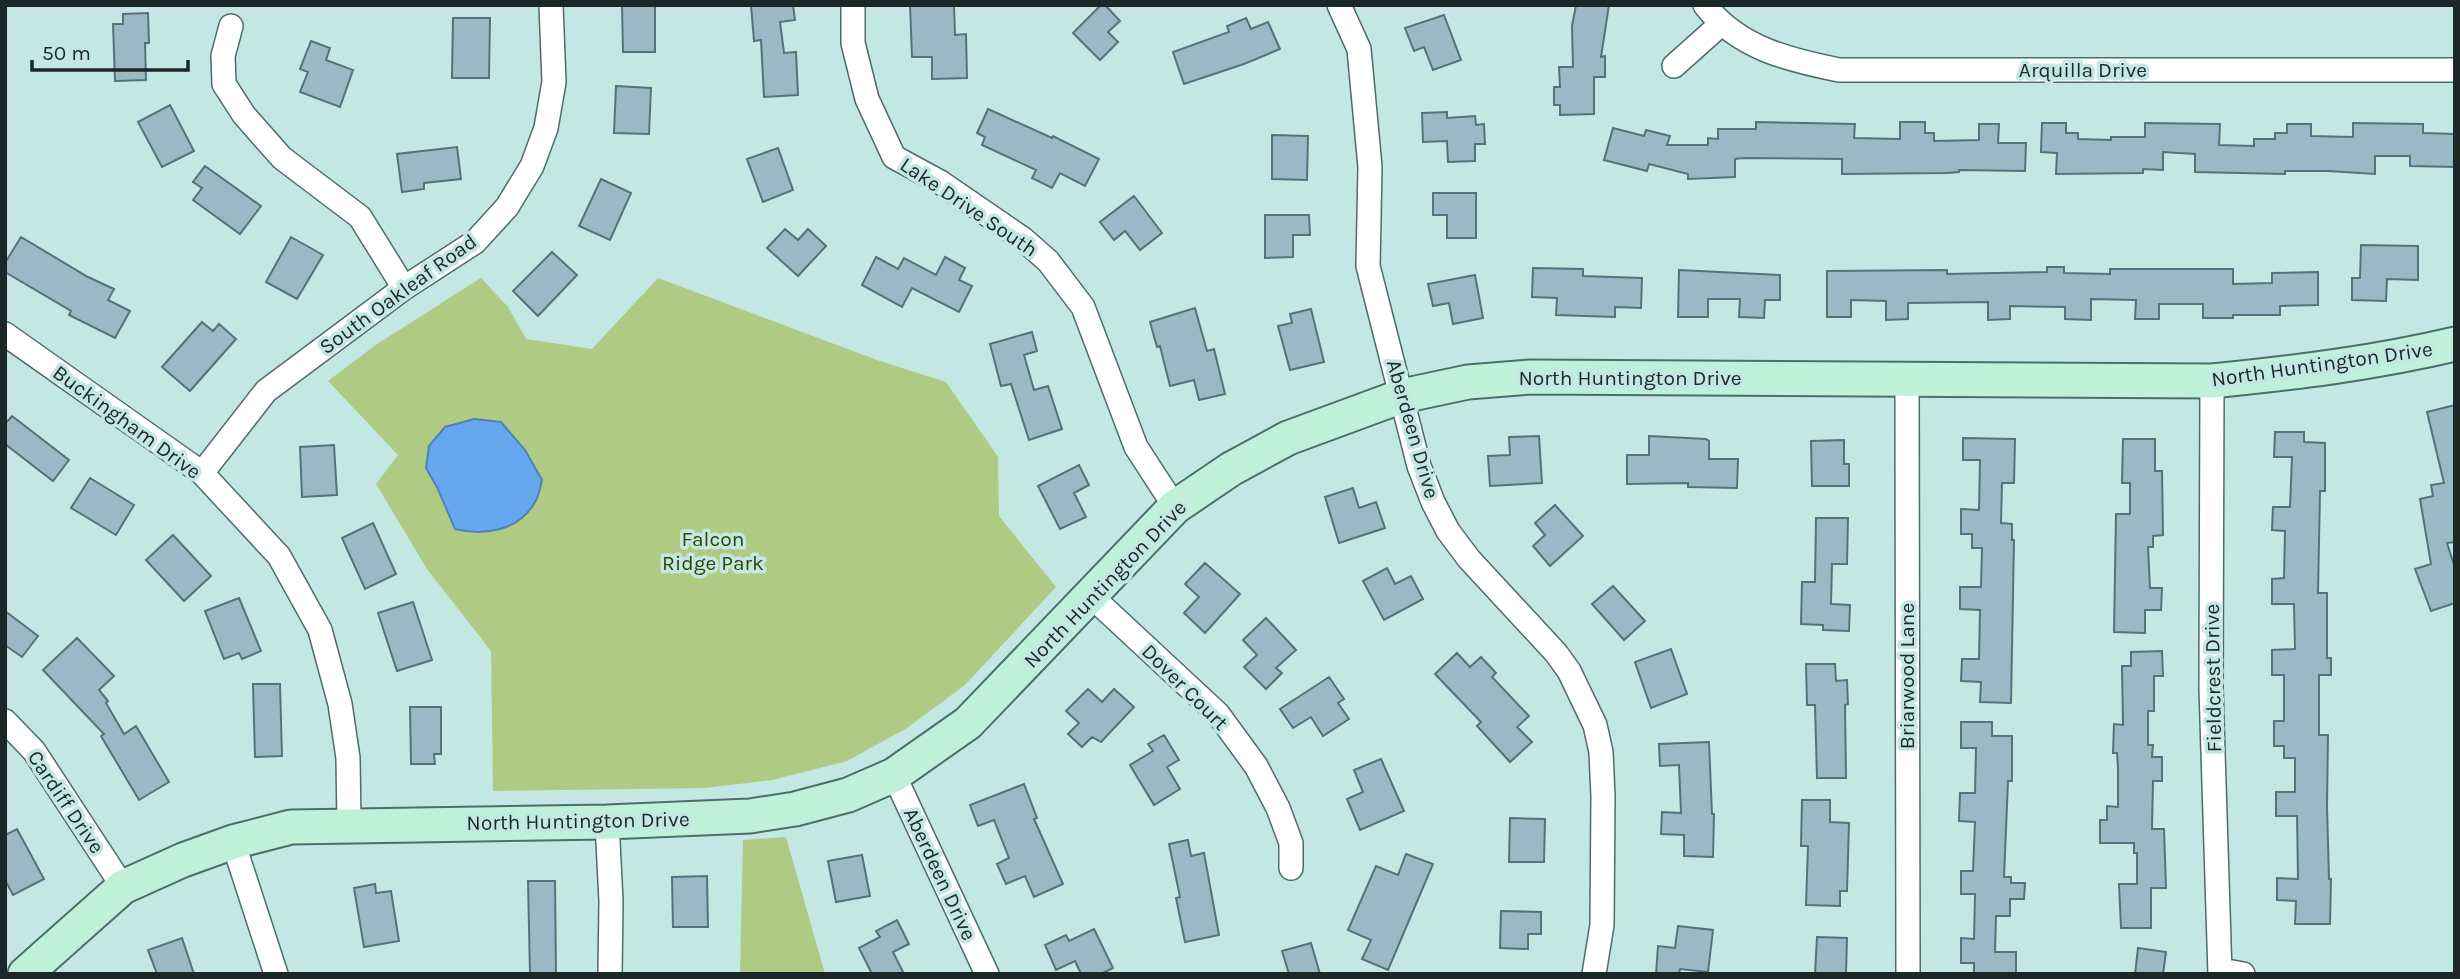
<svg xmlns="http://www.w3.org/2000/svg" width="2460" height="979" viewBox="0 0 2460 979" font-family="Karla,sans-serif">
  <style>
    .green { fill: #afca83 }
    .water { fill: #66a8ef; stroke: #5082b3; stroke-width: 2 }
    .building { fill: #9ab9c4; stroke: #55727b; stroke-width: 2 }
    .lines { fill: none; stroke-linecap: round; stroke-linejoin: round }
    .street-casing { stroke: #4e6d6a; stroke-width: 26 }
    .secondary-casing { stroke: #4e6d6a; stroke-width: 37 }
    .street { stroke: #fff; stroke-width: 23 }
    .secondary { stroke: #bef0da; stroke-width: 33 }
    .labels { text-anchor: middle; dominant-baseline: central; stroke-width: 7; stroke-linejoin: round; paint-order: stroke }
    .street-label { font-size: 21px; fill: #1b2827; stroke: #c3e7e3 }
    .park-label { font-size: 21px; fill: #304400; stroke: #c3e7e3 }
  </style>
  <rect width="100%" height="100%" fill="#c3e7e3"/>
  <!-- green -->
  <path class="green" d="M481 278 508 307 526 339 592 349 658 278 877 360 946 382 998 457 999 516 1056 587 965 685 907 728 847 761 772 780 705 788 493 791 491 651 427 569 376 484 398 455 328 381 377 344Z
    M786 837 825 974H740L743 840Z"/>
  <!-- water -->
  <path class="water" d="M474 419 501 422 525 450 542 480C540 487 539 496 535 502 519 531 484 536 455 529L437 487 426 468 429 446 445 427Z"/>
  <!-- building -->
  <path class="building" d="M622 5H655V52H623Z
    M751 5H793L795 20 780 22 784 53 796 52 798 95 764 97 761 40 754 41Z
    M910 5H954L955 35 966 34 967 78 932 79V57H912Z
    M1101 5H1105L1120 21 1108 32 1118 42 1100 60 1073 33Z
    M1576 5H1609L1601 57 1605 56V77H1594V114L1560 115V105H1554V87H1560L1559 67H1573L1572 26Z
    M148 13 149 43H145L146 80 115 81 113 24H123V14Z
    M1444 15 1461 60 1433 70 1424 47 1414 51 1405 28Z
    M453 18H490L489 78H452Z
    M1246 18 1251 29 1268 22 1280 49 1244 64 1184 84 1173 52 1229 32 1227 26Z
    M311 41 330 48 326 60 353 70 340 107 300 92 308 72 300 69Z
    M616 86 651 88 649 134 614 133Z
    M170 105 194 151 162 167 138 122Z
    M988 109 1052 138 1053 136 1099 159 1085 186 1060 173 1052 188 1032 178 1036 170 982 145 985 137 977 133Z
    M1447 112V118L1475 116 1476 125 1484 124 1485 144H1475V161L1448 162 1447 141 1423 142 1422 113Z
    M1756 122 1855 124 1854 138 1900 139V122H1925V133H1934V141L1979 140V124H1999L1998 143H2026L2025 171 1959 170V172L1947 173 1842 174V159L1743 158 1735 159V177L1688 179V174L1649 164 1647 171 1604 160 1613 128 1644 136 1646 130 1670 136 1667 145H1708V138L1718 139V129H1756Z
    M2042 123H2066V133H2078V139L2111 140V137H2145V123L2220 124 2219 145 2254 146V139H2275V133H2287V124H2311V136L2353 137V123L2423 124V133L2455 134V167L2410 166V156H2375V174L2328 171H2285V174L2195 172V154L2163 152V170L2143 169V173L2056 174 2057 153 2041 152Z
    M1272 135 1308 136 1307 180 1272 179Z
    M457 147 461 179 424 183V189L402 192 397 154Z
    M778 148 793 190 763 202 747 159Z
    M205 166 261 206 240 234 193 200 202 188 193 182Z
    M601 179 631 193 610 240 579 226Z
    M1433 193H1476V238H1447V215H1433Z
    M1134 196 1162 233 1140 250 1125 231 1114 240 1100 222Z
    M1265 215H1309L1310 235H1293V257L1265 258Z
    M785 229 798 240 808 229 826 246 798 276 767 248Z
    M21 237 88 277 114 289 108 300 130 311 115 338 69 315 71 311 5 272V263Z
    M291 237 323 255 297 299 266 282Z
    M2361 245 2418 246V280L2387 279 2386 301 2352 300V278H2360Z
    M552 252 577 275 538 316 513 291Z
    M876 257 898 269 904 258 936 275 945 257 965 268 959 280 972 286 959 312 912 288 902 307 862 285Z
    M2047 267H2064V273L2110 274V269H2233V284L2272 283V273L2318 272V305L2280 306V315H2233V318H2203V304H2159V319H2135L2136 300 2091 299V320L2065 319V307L2010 306V319L1988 320V302L1908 303V319L1886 320V301L1851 300V317H1827V271L1947 270V274L2047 272Z
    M1533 268 1583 269V276L1642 278 1641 308 1615 307V317L1556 315 1557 298 1532 297Z
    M1679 270 1780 275V300H1765L1764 318 1739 317 1740 299H1708V317H1678Z
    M1475 275 1483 318 1453 324 1449 303 1433 306 1428 284Z
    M1195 308 1207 351 1214 349 1225 394 1199 400 1194 380 1170 386 1160 346 1157 347 1150 322Z
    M1311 309 1324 362 1290 370 1278 326 1292 323 1290 314Z
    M202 322 213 331 219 324 236 339 190 391 162 367Z
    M1032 332 1037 351 1024 355 1034 390 1048 386 1062 429 1029 440 1011 384 1001 386 990 344Z
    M2455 405V542L2447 543 2455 568V603L2431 611 2415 569 2431 564 2420 499 2433 496 2431 485 2444 483 2427 412Z
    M12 416 69 460 53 481 5 444V424Z
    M2275 432H2304V442L2325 443V491H2320L2318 593H2327V658H2331V675H2319V735H2328L2327 806 2329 879H2331L2330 924H2295L2296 901 2277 900V878L2298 879 2297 816H2276V792H2295V758H2284V746H2274V721H2284V675H2272V650L2295 649 2294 604H2272V579L2284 578 2285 531 2272 530 2273 507H2290L2292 457H2274Z
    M1539 436 1542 483 1490 486 1488 456 1510 455 1509 437Z
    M1649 436 1706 439 1709 441V459H1738L1737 488 1688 487V483L1627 484V455H1649Z
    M1963 438 2015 439 2014 483H2002L2001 523 2012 524V540H2014L2011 703 1980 702 1981 682 1961 681 1962 659H1979L1980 610 1960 609V587H1981L1982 548H1972V534H1961V509L1979 510 1980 460H1963Z
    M2123 439H2155V471H2162L2163 535 2153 536V547H2148L2150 588H2162L2161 610H2145V633L2114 632 2116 514H2130V483H2122Z
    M1844 440V464H1849V486H1812L1811 441Z
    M334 445 337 495 302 497 300 447Z
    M1079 465 1089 485 1074 493 1086 517 1060 529 1038 486Z
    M90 478 134 505 116 535 71 508Z
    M1353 488 1359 508 1376 502 1385 528 1339 543 1325 497Z
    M1555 505 1583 536 1550 566 1533 546 1545 535 1535 523Z
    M1816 518H1848L1847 564H1832L1831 604 1850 605 1849 631 1823 630V625L1801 624 1802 582H1815Z
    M373 523 396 574 365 589 342 538Z
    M173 535 211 576 184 601 146 560Z
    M1205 563 1240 594 1205 633 1184 613 1199 597 1185 584Z
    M1387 568 1395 584 1411 576 1423 599 1384 620 1363 581Z
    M1613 586 1645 621 1624 640 1592 604Z
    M239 598 261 651 242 659 239 653 224 659 205 611Z
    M413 602 432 660 397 671 378 613Z
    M5 611 38 636 22 657 5 645Z
    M1266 618 1296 650 1276 668 1282 673 1266 689 1244 667 1257 655 1243 640Z
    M77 638 114 676 99 690 108 701 106 703 124 734 136 726 169 782 139 800 101 736 104 734 43 670Z
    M1671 649 1687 694 1651 708 1635 662Z
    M2162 651 2163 676H2154V711H2148V745H2153L2152 757H2162V781H2153L2152 829H2164L2166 888H2151V928H2121L2119 884H2137V853H2134V843H2100V820H2107V806L2118 807V768L2117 753H2113L2114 724 2123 725 2122 666H2131V652Z
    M1457 653 1470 667 1481 657 1496 673 1492 677 1529 716 1517 727 1532 742 1510 762 1477 726 1481 722 1435 674Z
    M1806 664H1835L1836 681 1847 680 1848 704 1845 705 1846 778H1817L1815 705H1807Z
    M1329 677 1344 699 1338 703 1349 719 1323 736 1311 717 1293 728 1280 709Z
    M253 684H280L282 756 255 757Z
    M1088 689 1102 702 1114 689 1134 707 1101 742 1092 737 1082 747 1068 734 1079 723 1066 711Z
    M410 707H441V754H434L435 764H411Z
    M1961 722H1992V736H2012V781H2008L2004 877H2011V883H2025L2024 899H2010V916H1996L1995 952H2016V974H1974V963H1961V938L1974 939 1975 894H1961V871H1973L1975 822 1959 821 1960 793H1975L1976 748H1961Z
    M1164 735 1179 760 1167 767 1180 789 1154 805 1130 765 1153 751 1148 744Z
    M1709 742 1712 814H1714L1713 857 1684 856V835L1661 834 1662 812 1681 813 1679 765 1660 766 1659 744Z
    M1381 759 1404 811 1360 830 1347 799 1363 792 1354 770Z
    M1024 784 1037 818 1034 819 1063 884 1034 897 1025 876 1006 884 997 864 1009 858 994 820 978 826 970 805Z
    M1802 800H1830V822L1849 823 1847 891H1840V906L1806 905 1808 846H1801Z
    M1510 818 1545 819 1544 862H1509Z
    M17 829 44 879 13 895 5 880V835Z
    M1188 840 1191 856 1204 853 1219 935 1185 942 1176 898 1180 897 1169 844Z
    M1406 854 1433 864 1388 970 1362 959 1371 940 1348 930 1376 866 1398 875Z
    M862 855 870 896 836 902 828 861Z
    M707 876 708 927H673L672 877Z
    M528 881H555L556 974H530Z
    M375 884 376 893 391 891 399 941 364 947 354 888Z
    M1501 911 1541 912V934H1528V949L1500 948Z
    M897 920 909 944 893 952 904 974H872L859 948 880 937 876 931Z
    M1678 926 1713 930 1708 972 1680 969 1679 974H1656L1658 946 1675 948Z
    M1094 929 1113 968 1101 974H1081L1075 961 1056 970 1045 945 1066 935 1069 941Z
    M1817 937 1847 938 1846 974H1815Z
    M182 938 194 974H157L148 950Z
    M1311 943 1320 974H1289L1282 951Z
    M2138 948 2166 952 2163 974H2135Z"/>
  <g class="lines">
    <!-- street casing -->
    <g class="street-casing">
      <path id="street" d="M853 5V43L867 99 894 157 940 182 1023 239 1048 261 1083 307 1136 447 1175 507
        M1339 5 1359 49 1370 167 1368 266 1419 466 1433 502 1448 531 1469 559 1556 653 1569 671 1595 725 1601 752 1603 796 1602 925 1594 974
        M1705 5C1738 48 1789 60 1839 70H2455
        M231 26 223 56 224 84 244 115 282 158 360 217 404 288
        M1674 66 1721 24
        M5 334 202 473 279 556 320 630 340 704 348 758 349 824
        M1907 379 1908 974
        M2212 381 2211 688 2220 974
        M202 473 266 391 404 288 475 242 507 207 532 166 546 128 554 82 551 5
        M1090 595 1218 714 1256 766 1278 808 1291 843V868
        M5 721 34 751 123 887
        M894 775 987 974
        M607 822 611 901 610 974
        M233 842 276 974
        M2221 970 2243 974"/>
    </g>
    <!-- secondary casing -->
    <g class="secondary-casing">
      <path id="secondary" d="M25 974 123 887 183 860 233 842 291 827 607 822 750 816 795 809 848 795 894 775 968 723 1175 507 1231 469 1288 438 1402 396 1468 382 1531 377 2212 381C2293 373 2375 363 2455 344"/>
    </g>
    <!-- street -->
    <use href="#street" class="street"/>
    <!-- secondary -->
    <use href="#secondary" class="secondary"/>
  </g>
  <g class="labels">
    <!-- street labels -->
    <g class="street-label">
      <text x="2083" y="70">Arquilla Drive</text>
      <text transform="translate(969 207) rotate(34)">Lake Drive South</text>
      <text transform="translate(398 294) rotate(-36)">South Oakleaf Road</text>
      <text transform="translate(2322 364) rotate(-8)">North Huntington Drive</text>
      <text x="1630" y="378">North Huntington Drive</text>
      <text transform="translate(127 422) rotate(36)">Buckingham Drive</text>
      <text transform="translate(1413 429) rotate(74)">Aberdeen Drive</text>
      <text transform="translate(1105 584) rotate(-46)">North Huntington Drive</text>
      <text transform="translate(1907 676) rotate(-90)">Briarwood Lane</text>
      <text transform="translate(2213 678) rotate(-91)">Fieldcrest Drive</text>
      <text transform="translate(1185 687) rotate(45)">Dover Court</text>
      <text transform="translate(66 802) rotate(56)">Cardiff Drive</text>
      <text transform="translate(578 821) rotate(-1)">North Huntington Drive</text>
      <text transform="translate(940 874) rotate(65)">Aberdeen Drive</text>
    </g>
    <!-- park labels -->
    <g class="park-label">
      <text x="713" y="539">Falcon<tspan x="713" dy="24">Ridge Park</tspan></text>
    </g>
  </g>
  <!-- border -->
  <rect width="2460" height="979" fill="none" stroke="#1b2827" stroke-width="14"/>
  <!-- scale -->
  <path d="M32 60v10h156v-10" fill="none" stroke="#1b2827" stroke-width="3.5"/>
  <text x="42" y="60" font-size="21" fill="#1b2827" stroke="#c3e7e3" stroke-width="5" paint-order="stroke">50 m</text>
</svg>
